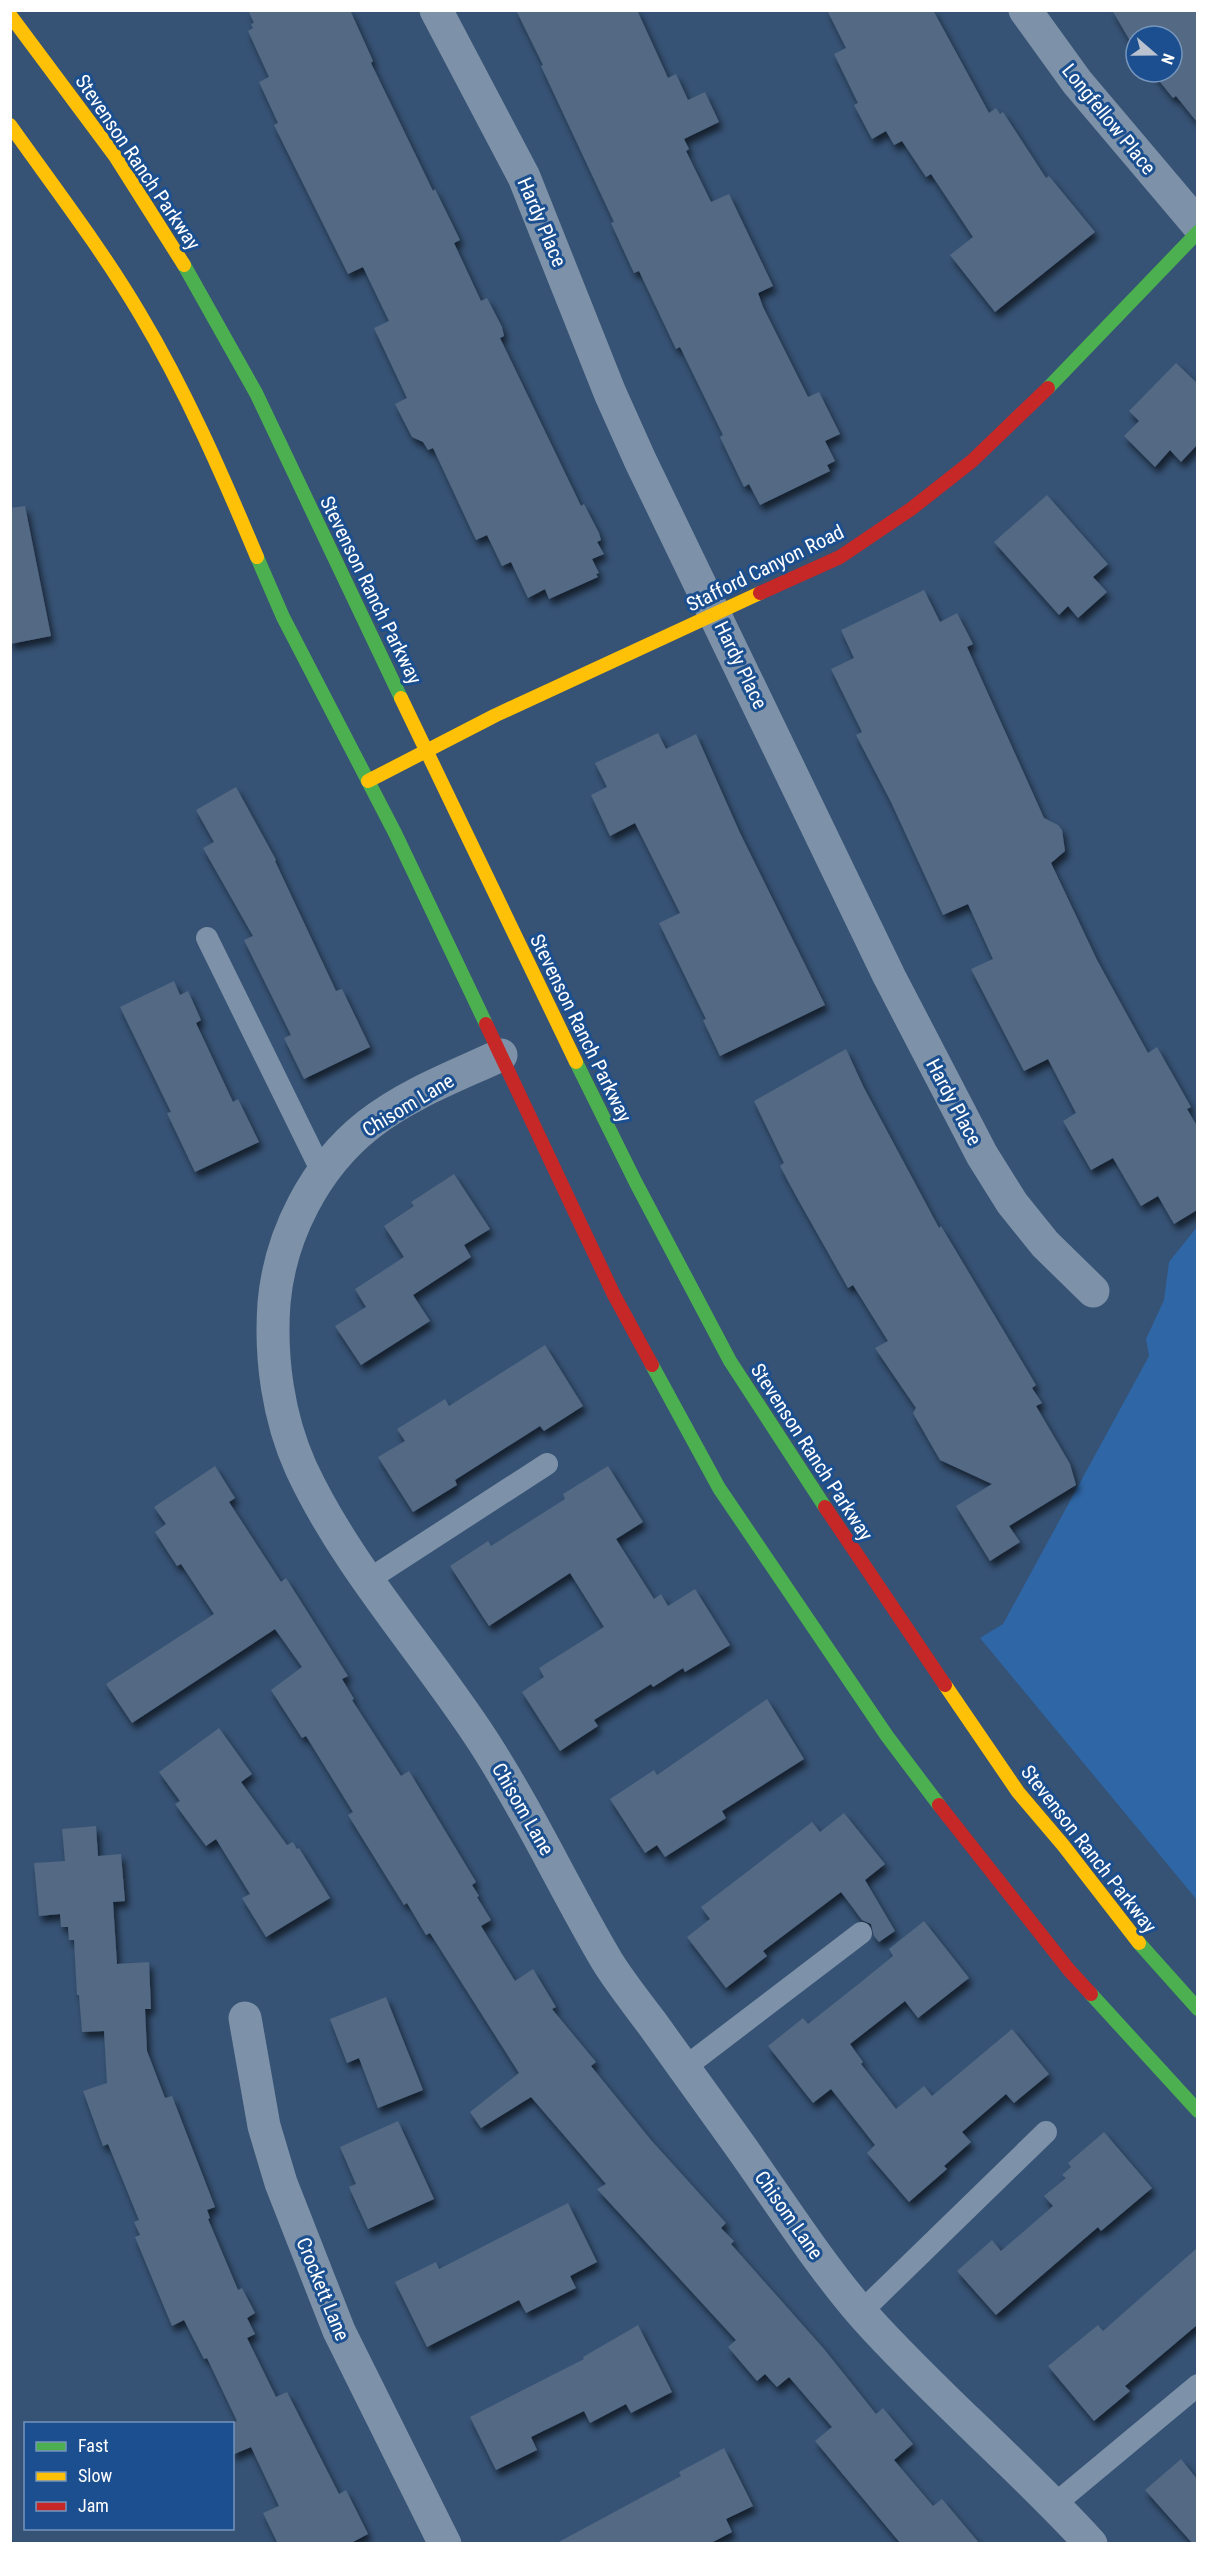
<svg xmlns="http://www.w3.org/2000/svg" width="1208" height="2554" viewBox="0 0 1208 2554" font-family="'Roboto Condensed',sans-serif">
  <style>
    .green { fill: #2f66a5 }
    .building { fill: #526984; filter: url(#shadow) }
    .lines { fill: none; stroke-linecap: round; stroke-linejoin: round }
    .lane { stroke: #7d92a8; stroke-width: 22 }
    .street { stroke: #7d92a8; stroke-width: 33 }
    .fast { stroke: #4caf50; stroke-width: 14 }
    .slow { stroke: #ffc107; stroke-width: 14 }
    .jam { stroke: #c62828; stroke-width: 14 }
    .labels { text-anchor: middle; dominant-baseline: central; stroke-width: 6; stroke-linejoin: round; paint-order: stroke }
    .street-label { font-size: 20px; fill: #fff; stroke: #1b4f8f }
  </style>
  <defs>
    <filter id="shadow"><feDropShadow dx="3.5" dy="6" stdDeviation="3" flood-color="#0009"/></filter>
  </defs>
  <rect width="100%" height="100%" fill="#365274"/>
  <!-- green -->
  <path class="green" d="M1197 1227V1900L980 1638 1003 1624 1149 1356 1146 1339 1164 1300 1169 1262Z"/>
  <!-- building -->
  <path class="building" d="M248 10H350L373 61 371 63 433 191 435 189 460 240 454 243 481 301 487 298 502 327 504 336 500 338 581 506 584 504 599 533 601 540 597 542 604 554 592 559 599 573 596 574 598 577 549 599 545 589 528 598 511 562 502 566 487 535 476 540 433 448 428 450 423 442 412 437 395 404 407 398 374 328 389 321 363 267 348 274 274 125 278 123 259 82 269 77 248 31 253 28 251 24 254 23Z
    M516 10H637L668 78 676 74 688 100 705 92 719 122 684 139 689 149 686 151 711 202 729 194 773 286 758 293 763 307 808 397 819 392 840 434 825 441 835 461 827 465 830 471 760 505 749 484 744 487 720 437 723 435 680 347 676 349 639 271 634 273 611 223 614 222 541 66 543 65Z
    M827 10H933L989 113 996 108 1000 114 1003 112 1046 178 1049 176 1095 232 995 312 950 255 973 237 931 174 926 177 902 141 894 145 886 131 872 139 854 105 858 103 834 54 846 48Z
    M1112 10H1197V122L1176 96 1173 98 1152 72H1172V36H1136V51Z
    M1176 363 1197 383V445L1181 462 1170 450 1155 467 1124 436 1139 421 1129 411Z
    M1047 495 1108 564 1093 577 1107 592 1078 618 1068 606 1059 615 994 542Z
    M25 506 51 636 10 644V508Z
    M924 590 940 622 957 613 973 644 967 647 1044 818 1058 825 1062 830 1065 851 1051 863 1097 960 1148 1053 1157 1047 1191 1107 1187 1109 1197 1126V1210L1174 1224 1158 1196 1141 1206 1113 1158 1091 1170 1063 1121 1076 1113 1048 1059 1024 1071 971 969 993 959 968 904 943 915 891 802 856 735 862 732 831 669 854 658 841 630Z
    M658 733 666 749 696 734 740 833 825 1005 720 1056 703 1020 706 1019 659 923 680 913 635 823 610 836 591 795 607 787 595 763Z
    M236 787 276 860 275 861 336 991 342 989 370 1047 304 1079 284 1038 291 1035 244 940 253 936 203 848 214 842 196 810Z
    M174 981 180 995 188 991 201 1020 196 1023 233 1102 238 1099 259 1142 195 1172 167 1113 171 1112 120 1007Z
    M846 1049 864 1088 939 1228 941 1226 1036 1385 1032 1388 1042 1403 1036 1406 1070 1464 1076 1485 1009 1526 1020 1542 990 1561 956 1506 992 1484 940 1460 913 1413 916 1408 875 1348 888 1341 853 1285 848 1288 795 1194 780 1166 784 1163 754 1101Z
    M454 1174 490 1229 464 1245 471 1257 413 1295 430 1321 361 1365 335 1326 366 1307 355 1289 404 1257 384 1226 414 1206 411 1202Z
    M545 1345 583 1406 544 1431 540 1426 455 1480 457 1485 413 1512 378 1457 405 1441 397 1429 445 1399 449 1406Z
    M215 1466 235 1498 229 1502 281 1582 286 1578 348 1676 342 1679 354 1699 352 1700 401 1776 409 1771 476 1882 472 1885 479 1896 477 1897 491 1920 481 1926 515 1981 533 1969 556 2007 552 2009 596 2062 591 2066 651 2140 726 2223 721 2228 734 2241 731 2244 824 2349 876 2414 883 2408 913 2444 894 2460 933 2506 942 2499 980 2544H901L815 2441 832 2427 789 2377 777 2387 765 2374 757 2381 728 2347 736 2340 597 2189 606 2184 531 2097 481 2128 470 2112 519 2073 430 1933 426 1935 407 1903 404 1905 348 1815 353 1812 306 1736 302 1738 271 1690 302 1667 275 1629 132 1723 106 1684 214 1614 181 1564 177 1566 155 1532 166 1524 154 1507Z
    M608 1466 643 1522 616 1539 654 1599 661 1594 668 1606 695 1589 730 1645 685 1672 683 1668 653 1687 651 1684 594 1720 598 1726 560 1751 522 1692 544 1677 539 1668 604 1627 570 1573 489 1626 450 1566 488 1541 491 1546 565 1499 563 1494Z
    M767 1699 804 1759 722 1811 726 1818 665 1857 657 1845 645 1853 610 1799 654 1770 657 1775Z
    M219 1728 252 1774 241 1782 287 1845 293 1842 297 1849 299 1848 330 1898 266 1937 242 1898 250 1894 216 1839 206 1846 175 1804 180 1801 159 1772Z
    M844 1813 885 1864 865 1880 895 1931 879 1942 874 1936 871 1924 862 1920 841 1892 763 1951 767 1956 726 1988 687 1937 710 1919 701 1907 812 1822 820 1832Z
    M96 1826 98 1856 121 1854 125 1901 113 1902 117 1964 149 1962 151 2009H145L147 2051 165 2098 172 2096 215 2207 207 2210 210 2218 208 2219 238 2290 242 2288 255 2313 247 2318 255 2334 247 2338 276 2397 287 2392 339 2494 346 2490 368 2534 349 2544H278L263 2513 279 2506 251 2447 232 2455V2423L237 2421 207 2358 204 2359 184 2320 172 2326 135 2237 140 2235 134 2222 139 2220 108 2144 103 2146 83 2091 107 2083 104 2031 82 2032 79 1995H77L74 1940H69L68 1927H61L60 1914 39 1916 34 1863 65 1861 62 1829Z
    M924 1921 969 1978 918 2018 905 2001 850 2044 863 2062 861 2064 896 2109 924 2086 932 2096 1012 2029 1049 2074 1014 2103 1006 2094 962 2132 971 2142 944 2166 947 2169 909 2202 867 2153 875 2145 831 2089 813 2103 768 2046 803 2018 808 2024 861 1982 893 1956 889 1949Z
    M386 1997 423 2090 378 2108 359 2058 347 2063 330 2019Z
    M398 2121 434 2199 368 2229 349 2187 356 2184 340 2147Z
    M1104 2132 1152 2188 1101 2231 1098 2227 996 2315 957 2271 992 2240 1001 2251 1053 2206 1044 2196 1066 2178 1062 2175 1071 2167 1068 2163Z
    M568 2203 597 2262 570 2276 576 2288 526 2313 519 2300 427 2347 395 2282 436 2262 439 2269Z
    M1197 2248V2325L1125 2386 1130 2391 1094 2421 1048 2366 1098 2325 1103 2331Z
    M638 2325 672 2392 631 2413 626 2404 590 2423 584 2411 531 2437 537 2450 496 2470 470 2417 584 2359 583 2357Z
    M724 2448 753 2506 726 2519 732 2532 709 2544H555L681 2476 679 2472Z
    M1181 2459 1197 2479V2544H1193L1145 2490Z"/>
  <g class="lines">
    <!-- lane -->
    <path class="lane" d="M207 938 323 1174
      M368 1580 547 1464
      M684 2068 861 1933
      M861 2312 1046 2132
      M1055 2504 1198 2385"/>
    <!-- street -->
    <path class="street" d="M436 10 524 177 610 393 640 460 889 976 982 1155 1012 1203 1045 1244 1093 1291
      M1025 10 1077 82 1198 225
      M501 1055C456 1076 407 1094 368 1125 315 1167 280 1235 274 1303 270 1358 278 1417 301 1468 347 1567 423 1649 483 1741 529 1812 564 1888 607 1961 620 1982 636 2002 651 2022 678 2060 706 2098 733 2136 777 2197 817 2262 866 2318 937 2397 1019 2465 1091 2544
      M245 2018 264 2126 281 2183 339 2331 445 2544"/>
    <!-- fast -->
    <path class="fast" d="M184 265 256 393 401 698
      M1048 388 1198 232
      M257 557 283 617 395 833 486 1024
      M576 1062 636 1183 730 1361 825 1507
      M652 1365 719 1488 887 1736 939 1805
      M1139 1943 1198 2009
      M1091 1994 1198 2111"/>
    <!-- slow -->
    <path class="slow" d="M10 15 115 156 184 265
      M10 125C54 187 101 248 140 314 186 391 222 474 257 557
      M401 698 576 1062
      M368 781 496 715 760 593
      M945 1685 1018 1792 1063 1845 1139 1943"/>
    <!-- jam -->
    <path class="jam" d="M760 593 840 557 911 509 972 461 1048 388
      M486 1024 614 1295 652 1365
      M825 1507 945 1685
      M939 1805 1069 1970 1091 1994"/>
  </g>
  <g class="labels">
    <!-- street labels -->
    <g class="street-label">
      <text transform="translate(1109 119) rotate(51)">Longfellow Place</text>
      <text transform="translate(138 162) rotate(56)">Stevenson Ranch Parkway</text>
      <text transform="translate(542 222) rotate(67)">Hardy Place</text>
      <text transform="translate(765 568) rotate(-26)">Stafford Canyon Road</text>
      <text transform="translate(371 590) rotate(64)">Stevenson Ranch Parkway</text>
      <text transform="translate(741 665) rotate(64)">Hardy Place</text>
      <text transform="translate(581 1028) rotate(64)">Stevenson Ranch Parkway</text>
      <text transform="translate(954 1102) rotate(62)">Hardy Place</text>
      <text transform="translate(408 1105) rotate(-31)">Chisom Lane</text>
      <text transform="translate(812 1452) rotate(57)">Stevenson Ranch Parkway</text>
      <text transform="translate(523 1809) rotate(60)">Chisom Lane</text>
      <text transform="translate(1089 1849) rotate(52)">Stevenson Ranch Parkway</text>
      <text transform="translate(789 2215) rotate(55)">Chisom Lane</text>
      <text transform="translate(323 2289) rotate(68)">Crockett Lane</text>
    </g>
  </g>
  <!-- border -->
  <rect width="1208" height="2554" fill="none" stroke="#ffffff" stroke-width="24"/>
  <!-- legend -->
  <rect x="24" y="2422" width="210" height="108" fill="#1b4f8f" stroke="#7695bc" stroke-width="1.5"/>
  <rect x="36" y="2442" width="30" height="9" fill="#4caf50" stroke="#7695bc" stroke-width="1.5"/>
  <text x="78" y="2452" font-size="18" fill="#ffffff">Fast</text>
  <rect x="36" y="2472" width="30" height="9" fill="#ffc107" stroke="#7695bc" stroke-width="1.5"/>
  <text x="78" y="2482" font-size="18" fill="#ffffff">Slow</text>
  <rect x="36" y="2502" width="30" height="9" fill="#c62828" stroke="#7695bc" stroke-width="1.5"/>
  <text x="78" y="2512" font-size="18" fill="#ffffff">Jam</text>
  <!-- north arrow -->
  <g transform="translate(1154 54) rotate(110)"><circle r="28" fill="#1b4f8f" stroke="#7695bc" stroke-width="1.5"/>
  <path d="M0-4.5L10 22L0 15L-10 22Z" fill="#b9c2ce"/>
  <text y="-9" font-size="16" font-weight="bold" text-anchor="middle" fill="#ffffff">N</text>
  </g>
</svg>
